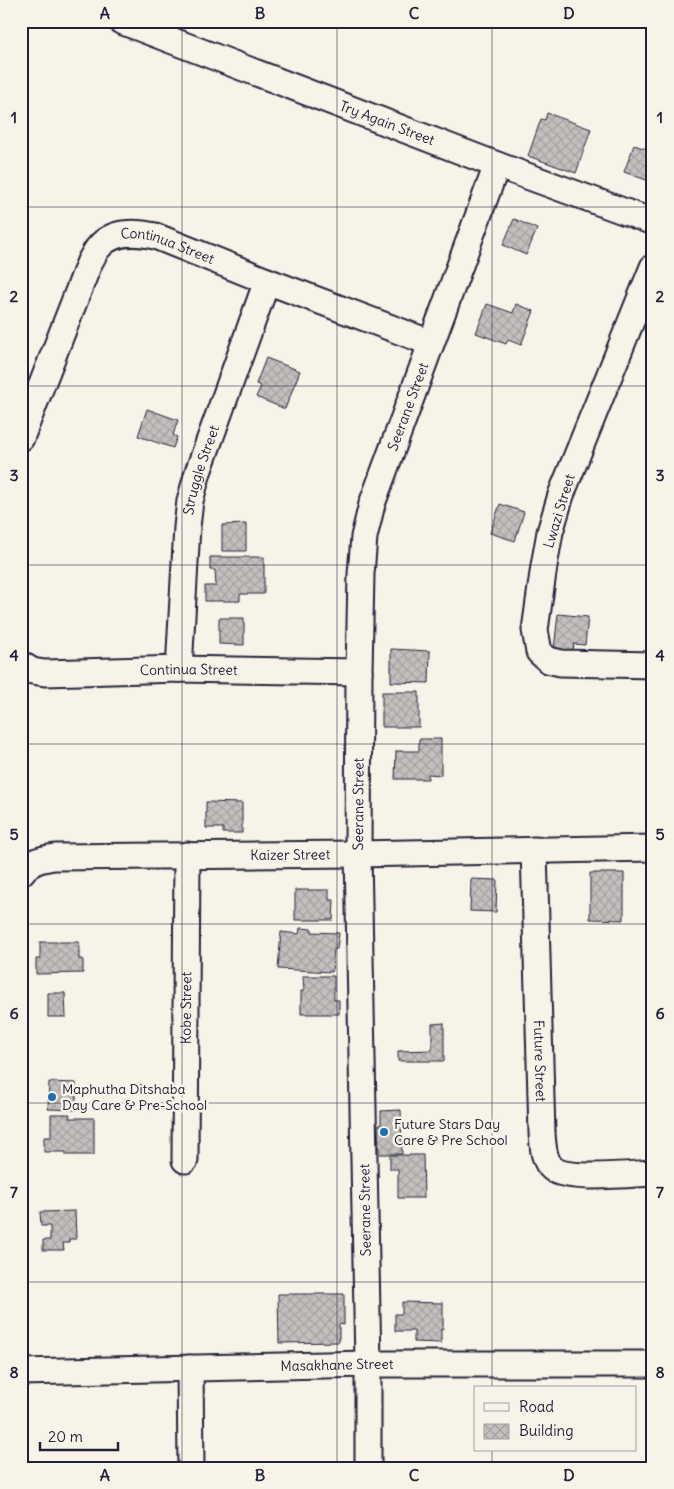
<svg xmlns="http://www.w3.org/2000/svg" width="674" height="1489" viewBox="0 0 674 1489" font-family="Delius,sans-serif">
  <style>
    .building { fill: url(#building-cross-hatch); stroke: #22223b }
    .lines { fill: none; stroke-linecap: round; stroke-linejoin: round }
    .street-casing { stroke: #22223b; stroke-width: 29 }
    .street { stroke: #f7f3e8; stroke-width: 25 }
    .grid { fill: none; stroke: #22223b; stroke-width: 1; stroke-opacity: 0.55 }
    .poi-dot { fill: #1f6fb2; stroke: #f7f3e8; stroke-width: 2 }
    .labels { text-anchor: middle; dominant-baseline: central; stroke-width: 5; stroke-linejoin: round; paint-order: stroke }
    .street-label { font-size: 14px; fill: #22223b; stroke: #f7f3e8 }
    .poi-label { font-size: 14px; fill: #22223b; stroke: #f7f3e8; text-anchor: start }
    .neatline { fill: none; stroke: #22223b; stroke-width: 2 }
    .grid-label { font-size: 16px; text-anchor: middle; font-weight: bold; fill: #22223b }
  </style>
  <defs>
    <pattern id="building-cross-hatch" width="8" height="8" patternUnits="userSpaceOnUse" patternTransform="scale(1.25)"><rect width="8" height="8" fill="#c2bfbd"/><path d="M0 0l8 8M0 8l8-8" fill="none" stroke="#a6a4a3"/></pattern>
  </defs>
  <rect width="100%" height="100%" fill="#f7f3e8"/>
  <filter id="ink" filterUnits="userSpaceOnUse"><feTurbulence type="fractalNoise" baseFrequency=".02" numOctaves="2"/><feDisplacementMap in="SourceGraphic" scale="10" xChannelSelector="R" yChannelSelector="G"/><feConvolveMatrix kernelMatrix="1 2 1 2 8 2 1 2 1" color-interpolation-filters="sRGB"/></filter>
  <g filter="url(#ink)">
    <!-- building -->
    <path class="building" d="M547 113 591 129 576 173 528 156 541 119 545 120Z
      M634 145 653 151 652 182 624 172Z
      M514 219 537 229 526 255 503 245Z
      M487 304 513 313 516 304 534 311 521 345 508 340 506 344 476 333Z
      M266 358 300 371 285 409 256 397 261 386 256 384Z
      M147 409 178 420 173 435 177 437 173 448 138 436Z
      M500 504 524 512 515 541 490 533Z
      M246 524V551H222V525Z
      M210 557H264V594H240V601H205V586H216L215 570H210Z
      M558 614 588 617 585 645 574 644 573 651 554 649Z
      M219 618H244V645L219 644Z
      M391 649 430 651 429 683 391 682Z
      M382 692H419V727H382Z
      M419 739H441V775L428 774V779H395L396 751H419Z
      M206 802 242 803V833H223V828H206Z
      M590 873H624V920L590 919Z
      M471 879 497 880 496 912 470 911Z
      M295 890H329V900H334L333 920H295Z
      M300 928 312 929V932L339 933 337 949H334L332 972 278 969 281 932 299 934Z
      M40 942H79V959H83V973L36 974V959H40Z
      M303 976H334V1000H339V1014H301V991H304Z
      M48 993H65L66 1017H48Z
      M444 1023V1061H398V1051L432 1050V1024Z
      M49 1082 76 1083V1110L48 1109Z
      M401 1110 402 1154H379L378 1125H381V1111Z
      M51 1114H70L69 1118H94V1155H66V1152H44V1137H51Z
      M390 1155H423L424 1198H398V1169H390Z
      M75 1211 76 1239H69V1243H63L64 1250H43V1240H50V1226H41L40 1212Z
      M278 1294H344V1325L339 1324V1342L279 1343Z
      M402 1302 443 1303V1329H441V1343L414 1342V1331H395V1314H402Z"/>
    <g class="lines">
      <!-- street casing -->
      <g class="street-casing">
        <g id="street">
          <path id="s1" d="M121 21 497 165 653 222"/>
          <path d="M653 267 561 495 550 532 544 566 535 630 539 652 548 660 561 663 653 665"/>
          <path id="s2" d="M21 438 90 261C93 257 95 251 99 247 113 230 136 232 155 236L267 281 431 343"/>
          <path id="s3" d="M21 664 32 671 45 673 179 669 359 672"/>
          <path id="s4" d="M179 669 187 527 190 501 198 472 267 281"/>
          <path id="s5" d="M534 850 542 1133C543 1145 543 1161 553 1169 568 1181 632 1174 653 1173"/>
          <path id="s6" d="M21 873C30 861 41 859 55 857L358 854 653 848"/>
          <path id="s7" d="M185 1160 187 855"/>
          <path d="M190 1368 191 1468"/>
          <path id="s8" d="M21 1372 368 1364H653"/>
          <path id="s9" d="M368 1468V1364L358 854 359 672 361 574 364 537 372 504 497 165"/>
        </g>
      </g>
      <!-- street -->
      <use href="#street" class="street"/>
    </g>
  </g>
  <!-- grid -->
  <path class="grid" d="M182 21V1468M337 21V1468M492 21V1388M21 207H653M21 386H653M21 565H653M21 744H653M21 924H653M21 1103H653M21 1282H653M492 1450V1468"/>
  <!-- markers -->
  <g class="poi-dot">
    <circle cx="52" cy="1097" r="5"/>
    <circle cx="384" cy="1132" r="5"/>
  </g>
  <g class="labels">
    <!-- street labels -->
    <g class="street-label">
      <text stroke="none"><textPath href="#s1" startOffset="285">Try Again Street</textPath></text>
      <text stroke="none"><textPath href="#s2" startOffset="281">Continua Street</textPath></text>
      <text stroke="none"><textPath href="#s9" startOffset="1069">Seerane Street</textPath></text>
      <text stroke="none"><textPath href="#s4" startOffset="201">Struggle Street</textPath></text>
      <text transform="translate(559 511) rotate(-73)">Lwazi Street</text>
      <text stroke="none"><textPath href="#s3" startOffset="170">Continua Street</textPath></text>
      <text stroke="none"><textPath href="#s9" startOffset="664">Seerane Street</textPath></text>
      <text stroke="none"><textPath href="#s6" startOffset="274">Kaizer Street</textPath></text>
      <text stroke="none"><textPath href="#s7" startOffset="152">Kobe Street</textPath></text>
      <text stroke="none"><textPath href="#s5" startOffset="211">Future Street</textPath></text>
      <text transform="translate(365 1210) rotate(-91)">Seerane Street</text>
      <text stroke="none"><textPath href="#s8" startOffset="316">Masakhane Street</textPath></text>
    </g>
    <!-- poi labels -->
    <g class="poi-label">
      <text x="62" y="1089">Maphutha Ditshaba<tspan x="62" dy="16">Day Care &amp; Pre-School</tspan></text>
      <text x="394" y="1124">Future Stars Day<tspan x="394" dy="16">Care &amp; Pre School</tspan></text>
    </g>
  </g>
  <!-- margin -->
  <rect width="674" height="1489" fill="none" stroke="#f7f3e8" stroke-width="55"/>
  <!-- legend -->
  <rect x="474" y="1386" width="162" height="65" fill="#f7f3e8" stroke="#a29fa3"/>
  <rect x="484" y="1403" width="25" height="8" fill="#f7f3e8" stroke="#a29fa3"/>
  <text x="519" y="1412" font-size="15" fill="#22223b">Road</text>
  <rect x="484" y="1424" width="25" height="15" fill="url(#building-cross-hatch)" stroke="#a29fa3"/>
  <text x="519" y="1436" font-size="15" fill="#22223b">Building</text>
  <!-- scale -->
  <path d="M40 1442v8h78v-8" fill="none" stroke="#22223b" stroke-width="2.5"/>
  <text x="48" y="1442" font-size="15" fill="#22223b" stroke="#f7f3e8" stroke-width="4" paint-order="stroke">20 m</text>
  <rect x="28" y="28" width="618" height="1434" class="neatline"/>
  <g class="grid-label">
    <text x="105" y="19">A</text>
    <text x="260" y="19">B</text>
    <text x="414" y="19">C</text>
    <text x="569" y="19">D</text>
    <text x="14" y="123">1</text>
    <text x="660" y="123">1</text>
    <text x="14" y="302">2</text>
    <text x="660" y="302">2</text>
    <text x="14" y="481">3</text>
    <text x="660" y="481">3</text>
    <text x="14" y="661">4</text>
    <text x="660" y="661">4</text>
    <text x="14" y="840">5</text>
    <text x="660" y="840">5</text>
    <text x="14" y="1019">6</text>
    <text x="660" y="1019">6</text>
    <text x="14" y="1198">7</text>
    <text x="660" y="1198">7</text>
    <text x="14" y="1378">8</text>
    <text x="660" y="1378">8</text>
    <text x="105" y="1481">A</text>
    <text x="260" y="1481">B</text>
    <text x="414" y="1481">C</text>
    <text x="569" y="1481">D</text>
  </g>
</svg>
